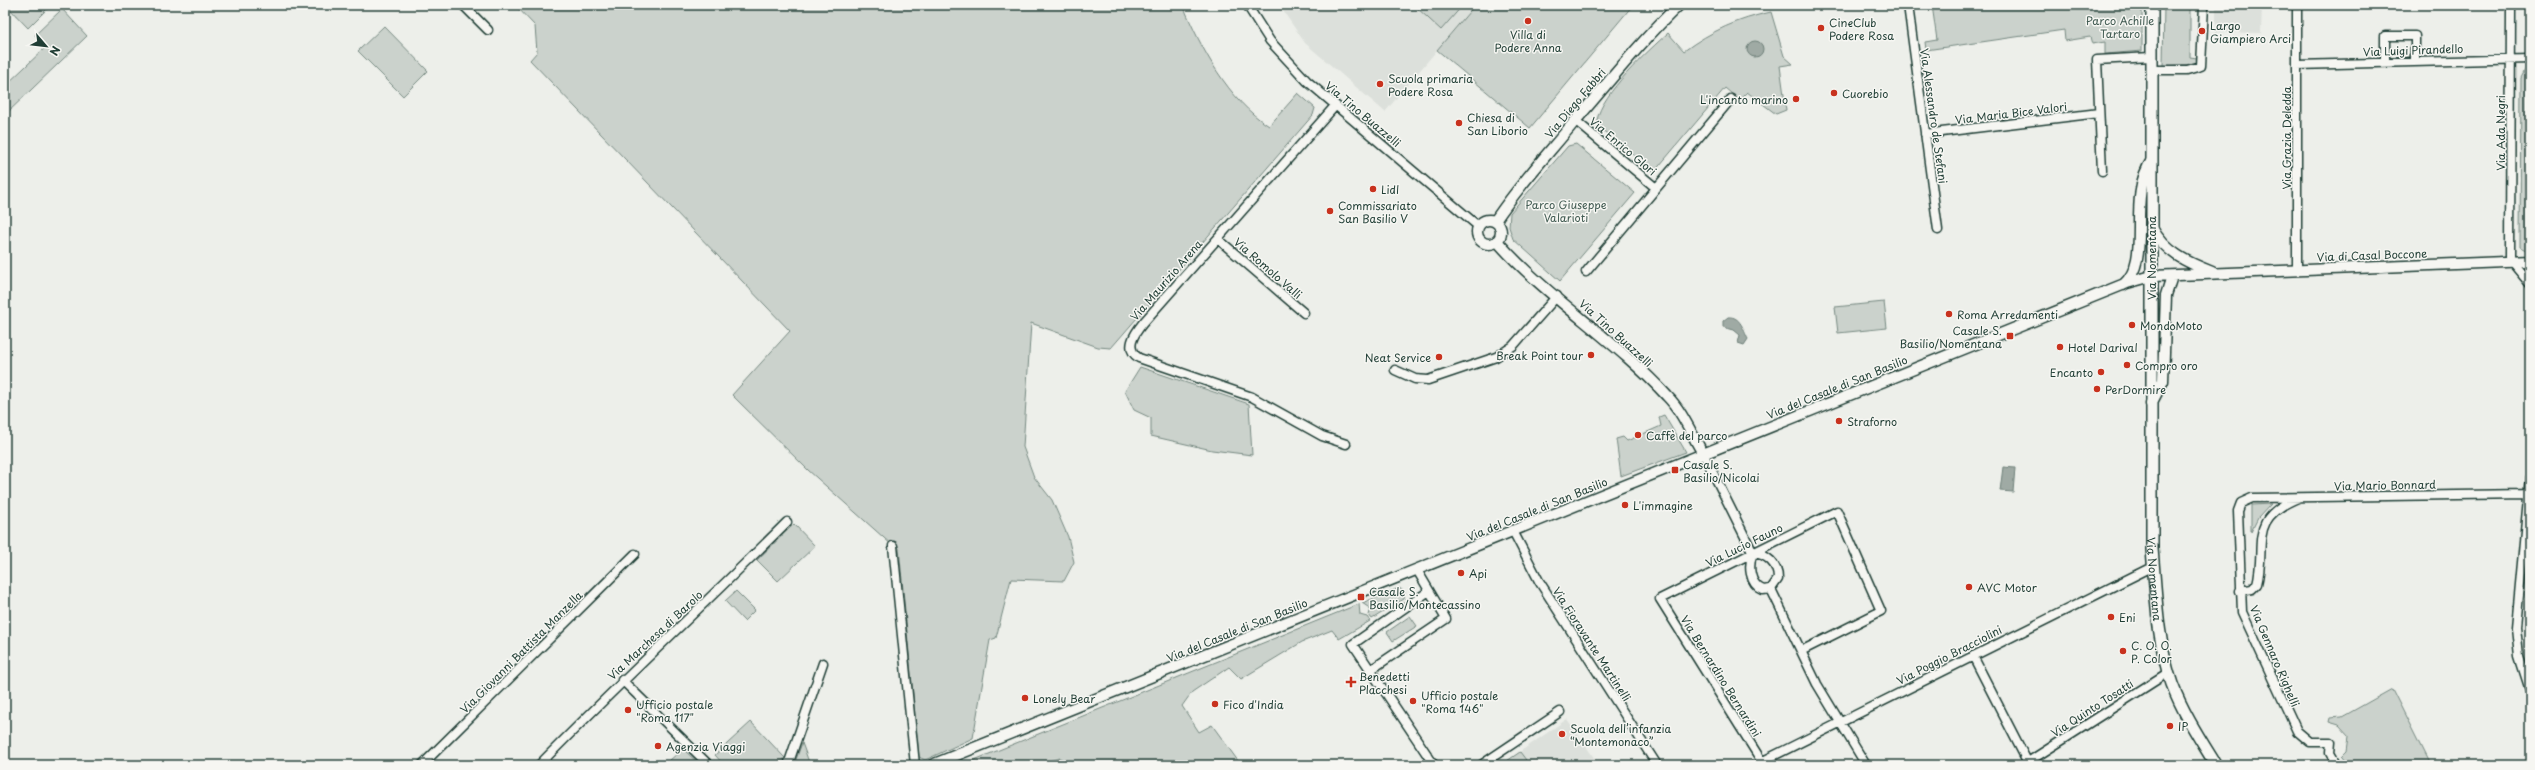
<svg xmlns="http://www.w3.org/2000/svg" width="2535" height="770" viewBox="0 0 2535 770" font-family="'Playpen Sans',sans-serif">
  <style>
    .built { fill: #dce0db }
    .green { fill: #cbd2cc; stroke: #758880 }
    .water { fill: #9faaa4; stroke: #6c7e77 }
    .lines { fill: none; stroke-linecap: round; stroke-linejoin: round }
    .minor-casing { stroke: #1f3d34; stroke-width: 11 }
    .tertiary-casing { stroke: #1f3d34; stroke-width: 13 }
    .secondary-casing { stroke: #1f3d34; stroke-width: 14 }
    .minor { stroke: #f6f6f2; stroke-width: 8 }
    .tertiary { stroke: #f6f6f2; stroke-width: 10 }
    .secondary { stroke: #f6f6f2; stroke-width: 11 }
    .poi-dot { fill: #c8321e; stroke: #f6f6f2; stroke-width: 1.5 }
    .labels { text-anchor: middle; dominant-baseline: central; stroke-width: 3; stroke-linejoin: round; paint-order: stroke }
    .park-label { font-size: 11px; fill: #415b52; stroke: #f6f6f2 }
    .poi-label { font-size: 11px; fill: #1f3d34; stroke: #f6f6f2; text-anchor: start }
    .street-label { font-size: 11px; fill: #1f3d34; stroke: #f6f6f2 }
  </style>
  <rect width="100%" height="100%" fill="#edefea"/>
  <filter id="ink" filterUnits="userSpaceOnUse"><feTurbulence type="fractalNoise" baseFrequency=".025" numOctaves="2"/><feDisplacementMap in="SourceGraphic" scale="8" xChannelSelector="R" yChannelSelector="G"/><feConvolveMatrix kernelMatrix="1 2 1 2 8 2 1 2 1" color-interpolation-filters="sRGB"/></filter>
  <g filter="url(#ink)">
    <!-- built -->
    <path class="built" d="M1279 5H1475L1385 112 1305 43Z
      M2216 5H2262L2261 33 2216 32Z
      M1567 719 1599 765H1501Z"/>
    <!-- green -->
    <path class="green" d="M6 5H51L28 28Z
      M515 5H1183C1200 47 1229 101 1269 126L1298 93 1315 108 1313 115 1111 348 1098 347 1031 323 1023 447 1034 477 1052 500 1068 537 1074 562 1064 581 1011 579 996 638 990 640 973 738 925 760 919 757 899 548 893 546 808 470 732 395 790 331 530 60 537 52 535 26Z
      M1418 5H1463L1441 30 1416 7Z
      M1475 5H1633L1530 128 1437 50Z
      M1932 5H2142V51L2105 54V42L2092 44 2090 37 2065 41 2064 30 1926 50 1925 42 1937 40Z
      M2164 5H2190V57L2197 58 2198 64 2163 66Z
      M62 9 87 36 5 115V86L46 47 35 35Z
      M1771 12 1784 56 1793 64 1780 66 1786 110 1776 114 1747 92 1739 100 1725 88 1654 172 1600 128 1597 120C1602 93 1647 52 1668 33L1684 51C1711 31 1738 19 1771 12Z
      M384 26 428 71 403 96 358 51Z
      M2526 68 2530 69V252L2520 247 2521 78Z
      M1576 144 1635 193 1560 281 1513 239 1509 227 1510 213 1568 146Z
      M1884 302 1887 328 1838 333 1835 307Z
      M1140 367 1249 404 1252 455 1212 450 1151 436V418L1134 410 1125 391Z
      M1664 415 1686 452 1621 476 1616 439 1623 437 1627 441 1661 426 1659 417Z
      M2271 504 2258 518 2251 532V505Z
      M794 524 815 546 778 581 757 560Z
      M1399 588 1405 592 1404 599 1372 619 1369 615 1371 609 1362 603Z
      M736 591 755 610 744 621 725 601Z
      M1359 604 1360 615 1367 617 1370 621 1339 639 1332 630 1302 642 1241 679 1229 667 1192 692 1182 706 1199 732 1212 725 1241 765H1069L1060 758 1033 765H962Z
      M1410 616 1417 626 1393 641 1387 632Z
      M2392 689 2430 765H2349L2342 756 2347 751 2349 736 2339 725 2329 722 2330 718 2342 717Z
      M751 722 785 758 777 765H724L715 755Z
      M802 743 810 765H794Z
      M683 749 700 765H664Z
      M1520 752 1526 760 1519 765H1501Z"/>
    <!-- water -->
    <path class="water" d="M1747 49a8 8 0 1 1 16 0a8 8 0 1 1-16 0Z
      M1728 317C1741 316 1743 330 1748 339L1744 345 1738 343 1740 335 1734 330 1723 327V321Z
      M2003 467 2015 468 2013 492 2000 491Z"/>
    <g class="lines">
      <!-- minor casing -->
      <g class="minor-casing">
        <path id="minor" d="M463 5 488 30
          M1247 5 1270 41 1307 81 1478 226
          M1908 5 1938 230
          M2297 5V270
          M2511 5 2510 256 2511 261 2530 284
          M2385 62V36H2415V61
          M2297 65 2530 59
          M2151 70H2187L2201 66 2204 5
          M1335 106 1143 323C1134 334 1124 349 1139 358L1252 397 1322 436 1346 444
          M1576 121 1656 188
          M1925 134 2099 113
          M2102 171 2097 60 2151 57
          M1218 239 1304 313
          M1586 272 1731 99
          M1395 370 1415 379 1428 380 1496 357 1513 346 1557 296
          M1704 455 1753 553
          M2530 477 2516 627 2519 656 2530 690
          M1513 531 1539 581 1657 765
          M893 546 915 765
          M1753 553C1767 554 1778 564 1778 579L1771 589 1763 590C1749 584 1748 565 1753 553Z
          M1771 589 1817 684 1866 765
          M1429 591 1353 644 1434 765
          M2240 591 2252 589 2257 584C2267 545 2246 519 2298 498
          M1973 656 2029 765
          M1372 669 1446 619 1417 570
          M622 680 709 765
          M2028 762 2169 672
          M422 765 635 554
          M539 765C620 682 705 604 787 522
          M788 765 823 663
          M1481 765 1560 712
          M1755 765 2154 566
          M1764 765 1660 599 1837 511 1881 611 1801 651
          M2337 765 2330 753 2331 742H2310L2297 731 2242 612 2238 511 2241 503 2252 498 2528 494"/>
      </g>
      <!-- tertiary casing -->
      <g class="tertiary-casing">
        <path id="tertiary" d="M1477 232a12 12 0 1 1 24 0a12 12 0 1 1-24 0Z
          M1495 221C1518 186 1548 154 1575 121 1609 82 1641 41 1679 5
          M2152 228C2165 252 2186 262 2212 272
          M1497 241C1546 297 1616 340 1667 396 1683 412 1692 436 1704 455
          M2123 285C2154 259 2125 199 2152 160
          M2151 404 2163 381 2166 295 2172 276
          M932 765 2127 283 2152 276 2530 261"/>
      </g>
      <!-- secondary casing -->
      <g class="secondary-casing">
        <g id="secondary">
          <path id="s1" d="M2152 5V549C2156 593 2157 642 2172 684 2183 713 2200 739 2216 765"/>
        </g>
      </g>
      <!-- minor -->
      <use href="#minor" class="minor"/>
      <!-- tertiary -->
      <use href="#tertiary" class="tertiary"/>
      <!-- secondary -->
      <use href="#secondary" class="secondary"/>
    </g>
  </g>
  <!-- markers -->
  <g class="poi-dot">
    <circle cx="1528" cy="21" r="4"/>
    <circle cx="1821" cy="28" r="4"/>
    <circle cx="2202" cy="31" r="4"/>
    <circle cx="1380" cy="84" r="4"/>
    <circle cx="1834" cy="93" r="4"/>
    <circle cx="1796" cy="99" r="4"/>
    <circle cx="1459" cy="123" r="4"/>
    <circle cx="1373" cy="189" r="4"/>
    <circle cx="1330" cy="211" r="4"/>
    <circle cx="1949" cy="314" r="4"/>
    <circle cx="2132" cy="325" r="4"/>
    <rect x="2006" y="332" width="8" height="8" rx="2"/>
    <circle cx="2060" cy="347" r="4"/>
    <circle cx="1591" cy="355" r="4"/>
    <circle cx="1439" cy="357" r="4"/>
    <circle cx="2127" cy="365" r="4"/>
    <circle cx="2101" cy="372" r="4"/>
    <circle cx="2097" cy="389" r="4"/>
    <circle cx="1839" cy="421" r="4"/>
    <circle cx="1638" cy="435" r="4"/>
    <rect x="1671" y="466" width="8" height="8" rx="2"/>
    <circle cx="1625" cy="505" r="4"/>
    <circle cx="1461" cy="573" r="4"/>
    <circle cx="1969" cy="587" r="4"/>
    <rect x="1357" y="593" width="8" height="8" rx="2"/>
    <circle cx="2111" cy="617" r="4"/>
    <circle cx="2123" cy="651" r="4"/>
    <path d="M1349 676h4v4h4v4h-4v4h-4v-4h-4v-4h4z"/>
    <circle cx="1025" cy="698" r="4"/>
    <circle cx="1413" cy="701" r="4"/>
    <circle cx="1215" cy="704" r="4"/>
    <circle cx="628" cy="710" r="4"/>
    <circle cx="2170" cy="726" r="4"/>
    <circle cx="1562" cy="734" r="4"/>
    <circle cx="658" cy="746" r="4"/>
  </g>
  <g class="labels">
    <!-- park labels -->
    <g class="park-label">
      <text x="2120" y="20">Parco Achille<tspan x="2120" dy="13">Tartaro</tspan></text>
      <text x="1566" y="204">Parco Giuseppe<tspan x="1566" dy="13">Valarioti</tspan></text>
    </g>
    <!-- poi labels -->
    <g class="poi-label">
      <text x="1829" y="22">CineClub<tspan x="1829" dy="13">Podere Rosa</tspan></text>
      <text x="2210" y="25">Largo<tspan x="2210" dy="13">Giampiero Arci</tspan></text>
      <text x="1528" y="34" text-anchor="middle">Villa di<tspan x="1528" dy="13">Podere Anna</tspan></text>
      <text x="1388" y="78">Scuola primaria<tspan x="1388" dy="13">Podere Rosa</tspan></text>
      <text x="1842" y="93">Cuorebio</text>
      <text x="1788" y="99" text-anchor="end">L'incanto marino</text>
      <text x="1467" y="117">Chiesa di<tspan x="1467" dy="13">San Liborio</tspan></text>
      <text x="1381" y="189">Lidl</text>
      <text x="1338" y="205">Commissariato<tspan x="1338" dy="13">San Basilio V</tspan></text>
      <text x="1957" y="314">Roma Arredamenti</text>
      <text x="2140" y="325">MondoMoto</text>
      <text x="2002" y="330" text-anchor="end">Casale S.<tspan x="2002" dy="13">Basilio/Nomentana</tspan></text>
      <text x="2068" y="347">Hotel Darival</text>
      <text x="1583" y="355" text-anchor="end">Break Point tour</text>
      <text x="1431" y="357" text-anchor="end">Neat Service</text>
      <text x="2135" y="365">Compro oro</text>
      <text x="2093" y="372" text-anchor="end">Encanto</text>
      <text x="2105" y="389">PerDormire</text>
      <text x="1847" y="421">Straforno</text>
      <text x="1646" y="435">Caffè del parco</text>
      <text x="1683" y="464">Casale S.<tspan x="1683" dy="13">Basilio/Nicolai</tspan></text>
      <text x="1633" y="505">L'immagine</text>
      <text x="1469" y="573">Api</text>
      <text x="1977" y="587">AVC Motor</text>
      <text x="1369" y="591">Casale S.<tspan x="1369" dy="13">Basilio/Montecassino</tspan></text>
      <text x="2119" y="617">Eni</text>
      <text x="2131" y="645">C. O. O.<tspan x="2131" dy="13">P. Color</tspan></text>
      <text x="1359" y="676">Benedetti<tspan x="1359" dy="13">Placchesi</tspan></text>
      <text x="1421" y="695">Ufficio postale<tspan x="1421" dy="13">"Roma 146"</tspan></text>
      <text x="1033" y="698">Lonely Bear</text>
      <text x="636" y="704">Ufficio postale<tspan x="636" dy="13">"Roma 117"</tspan></text>
      <text x="1223" y="704">Fico d'India</text>
      <text x="2178" y="726">IP</text>
      <text x="1570" y="728">Scuola dell’infanzia<tspan x="1570" dy="13">“Montemonaco”</tspan></text>
      <text x="666" y="746">Agenzia Viaggi</text>
    </g>
    <!-- street labels -->
    <g class="street-label">
      <text transform="translate(2413 50) rotate(-2)">Via Luigi Pirandello</text>
      <text transform="translate(1575 103) rotate(-50)">Via Diego Fabbri</text>
      <text transform="translate(2011 113) rotate(-7)">Via Maria Bice Valori</text>
      <text transform="translate(1363 114) rotate(40)">Via Tino Buazzelli</text>
      <text transform="translate(1934 116) rotate(82)">Via Alessandro de Stefani</text>
      <text transform="translate(2500 133) rotate(-90)">Via Ada Negri</text>
      <text transform="translate(2286 138) rotate(-90)">Via Grazia Deledda</text>
      <text transform="translate(1623 146) rotate(40)">Via Enrico Glori</text>
      <text transform="translate(2372 255) rotate(-2)">Via di Casal Boccone</text>
      <text transform="translate(2151 258) rotate(-90)">Via Nomentana</text>
      <text transform="translate(1268 268) rotate(41)">Via Romolo Valli</text>
      <text transform="translate(1166 280) rotate(-49)">Via Maurizio Arena</text>
      <text transform="translate(1616 333) rotate(42)">Via Tino Buazzelli</text>
      <text transform="translate(1837 387) rotate(-22)">Via del Casale di San Basilio</text>
      <text transform="translate(2385 485) rotate(-1)">Via Mario Bonnard</text>
      <text transform="translate(1537 509) rotate(-22)">Via del Casale di San Basilio</text>
      <text transform="translate(1744 545) rotate(-26)">Via Lucio Fauno</text>
      <text stroke="none"><textPath href="#s1" startOffset="574">Via Nomentana</textPath></text>
      <text transform="translate(1237 630) rotate(-22)">Via del Casale di San Basilio</text>
      <text transform="translate(655 635) rotate(-43)">Via Marchesa di Barolo</text>
      <text transform="translate(1592 644) rotate(57)">Via Fioravante Martinelli</text>
      <text transform="translate(521 652) rotate(-45)">Via Giovanni Battista Manzella</text>
      <text transform="translate(1949 655) rotate(-27)">Via Poggio Bracciolini</text>
      <text transform="translate(2275 656) rotate(67)">Via Gennaro Righelli</text>
      <text transform="translate(1721 676) rotate(58)">Via Bernardino Bernardini</text>
      <text transform="translate(2092 708) rotate(-33)">Via Quinto Tosatti</text>
    </g>
  </g>
  <!-- margin -->
  <rect width="2535" height="770" fill="none" stroke="#f6f6f2" stroke-width="20"/>
  <rect x="10" y="10" width="2515" height="750" fill="none" stroke="#1f3d34" stroke-width="1.5" filter="url(#ink)"/>
  <!-- north arrow -->
  <g transform="translate(46 46) rotate(118)" stroke="#f6f6f2" stroke-width="3" paint-order="stroke">
  <path d="M0-3L7 15L0 10L-7 15Z" fill="#1f3d34"/>
  <text y="-6" font-size="11" font-weight="bold" text-anchor="middle" fill="#1f3d34">N</text>
  </g>
</svg>
